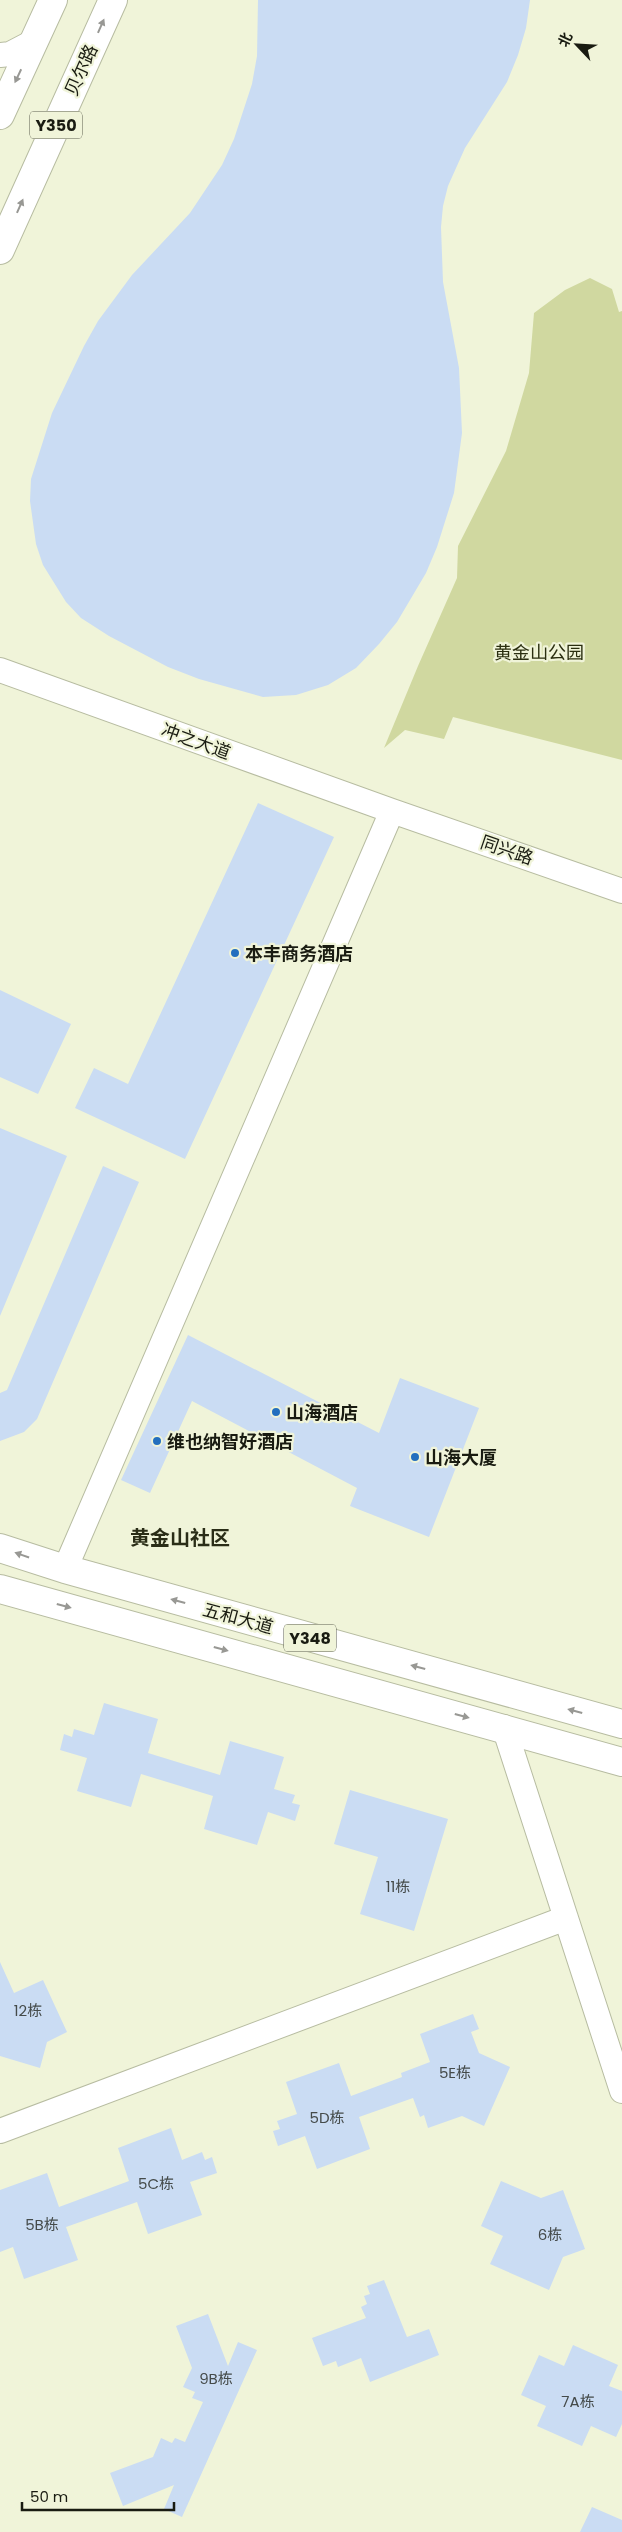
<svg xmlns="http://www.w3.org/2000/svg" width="622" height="2532" viewBox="0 0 622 2532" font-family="Poppins,'Noto Sans SC',sans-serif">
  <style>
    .green { fill: #d0d8a0 }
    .building { fill: #cadcf3 }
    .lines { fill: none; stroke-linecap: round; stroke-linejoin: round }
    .minor-casing { stroke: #b7bca1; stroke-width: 26 }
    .major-casing { stroke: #b7bca1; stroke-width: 30 }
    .minor { stroke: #fff; stroke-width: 24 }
    .major { stroke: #fff; stroke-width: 28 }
    .oneway { fill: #989894 }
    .poi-dot { fill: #236fbe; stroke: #f0f4d9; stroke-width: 2 }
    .labels { text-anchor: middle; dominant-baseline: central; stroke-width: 4.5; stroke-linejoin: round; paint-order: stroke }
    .number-label { font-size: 15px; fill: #454b4a }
    .shield { fill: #f0f4d9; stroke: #5a5c4d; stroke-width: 1 }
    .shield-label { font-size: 16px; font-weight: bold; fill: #191b11 }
    .street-label { font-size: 18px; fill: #191b11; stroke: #f0f4d9 }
    .park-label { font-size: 18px; fill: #2a2e0f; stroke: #f0f4d9 }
    .poi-label { font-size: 18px; font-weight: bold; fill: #191b11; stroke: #f0f4d9; text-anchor: start }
    .quarter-label { font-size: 20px; font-weight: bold; fill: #2a2d17; stroke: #f0f4d9 }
  </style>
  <rect width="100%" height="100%" fill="#f0f4d9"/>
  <!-- green -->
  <path class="green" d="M590 278 612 289 619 312 622 311V760L453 717 444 739 405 730 384 748 418 666 457 578 458 546 506 451 529 373 534 313 565 290Z"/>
  <!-- building -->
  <path class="building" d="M258 0H530L526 28 518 55 507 82 465 148 448 186 443 206 441 227 443 282 459 368 462 433 454 493 437 547 426 573 397 622 379 644 356 668 328 685 296 695 263 697 199 679 168 667 109 636 81 618 66 602 43 565 36 544 30 501 31 479 52 413 84 346 98 321 132 275 190 213 222 165 234 139 252 84 257 56Z
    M258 803 334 837 185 1159 75 1108 94 1068 128 1084Z
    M0 990 71 1024 38 1094 0 1077Z
    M0 1128 67 1156 0 1316Z
    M103 1166 139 1182 37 1419 24 1432 0 1441V1393L7 1390Z
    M188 1335 379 1433 400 1378 479 1408 429 1537 350 1506 357 1488 192 1401 150 1493 121 1480Z
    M104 1703 158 1719 148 1753 187 1765 220 1775 230 1741 284 1757 274 1789 295 1795 292 1803 300 1805 295 1821 268 1812 257 1845 204 1829 213 1796 141 1774 131 1807 77 1791 87 1758 60 1750 64 1734 72 1737 74 1729 94 1735Z
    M350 1790 448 1819 414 1931 360 1914 378 1857 334 1844Z
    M0 1962 14 1993 43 1980 67 2032 47 2042 40 2068 0 2056Z
    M473 2014 479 2029 471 2032 479 2053 510 2067 484 2126 462 2116 428 2128 424 2115 420 2117 413 2098 359 2117 370 2149 317 2169 305 2136 278 2146 273 2131 280 2129 277 2121 297 2114 286 2082 339 2063 351 2096 402 2077 401 2073 430 2062 420 2034Z
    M171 2128 182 2160 202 2152 205 2160 212 2157 217 2173 190 2182 202 2215 148 2234 137 2202 66 2227 78 2260 24 2279 13 2247 0 2252V2190L47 2173 59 2207 129 2181 118 2148Z
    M501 2181 541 2198 563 2190 585 2249 563 2257 549 2290 490 2264 503 2236 481 2226Z
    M384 2280 407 2337 429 2329 439 2355 370 2382 361 2358 338 2367 336 2361 323 2366 312 2338 366 2318 361 2307 367 2304 364 2296 370 2294 367 2286Z
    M208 2314 228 2366 238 2342 257 2350 182 2517 164 2509 174 2485 123 2506 110 2473 153 2457 161 2438 172 2443 175 2438 185 2442 203 2402 192 2398 195 2392 183 2387 192 2368 176 2326Z
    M573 2345 618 2365 609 2386 622 2391V2424L616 2437 591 2426 582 2446 537 2426 546 2406 521 2395 539 2355 564 2366Z
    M592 2507 622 2520V2532H580Z"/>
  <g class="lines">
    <!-- minor casing -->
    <g class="minor-casing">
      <path id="minor" d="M0 55 10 54 33 42
        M0 670 392 811 622 891
        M65 1569 392 811
        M504 1727 622 2091
        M0 2131 566 1918"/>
    </g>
    <!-- major casing -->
    <g class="major-casing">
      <path id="major" d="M0 115 53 0
        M0 250 113 0
        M0 1548 65 1569 622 1724
        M0 1589 622 1762"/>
    </g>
    <!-- minor -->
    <use href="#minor" class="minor"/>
    <!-- major -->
    <use href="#major" class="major"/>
  </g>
  <!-- one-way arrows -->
  <defs><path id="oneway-solid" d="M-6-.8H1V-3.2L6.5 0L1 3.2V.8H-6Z" transform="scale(1.25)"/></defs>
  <g class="oneway">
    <use href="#oneway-solid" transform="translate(101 26) rotate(-66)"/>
    <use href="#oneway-solid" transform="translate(18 76) rotate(115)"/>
    <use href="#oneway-solid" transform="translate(20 206) rotate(-66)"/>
    <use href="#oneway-solid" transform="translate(22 1555) rotate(-161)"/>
    <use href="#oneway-solid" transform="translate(178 1601) rotate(-165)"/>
    <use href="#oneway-solid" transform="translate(64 1606) rotate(15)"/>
    <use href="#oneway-solid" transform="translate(221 1649) rotate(15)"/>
    <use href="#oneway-solid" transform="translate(418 1667) rotate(-165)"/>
    <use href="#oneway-solid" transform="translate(575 1711) rotate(-165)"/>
    <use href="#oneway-solid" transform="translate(462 1716) rotate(15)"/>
  </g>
  <!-- markers -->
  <g class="poi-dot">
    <circle cx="235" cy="953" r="5"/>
    <circle cx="276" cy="1412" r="5"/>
    <circle cx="157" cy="1441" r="5"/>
    <circle cx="415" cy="1457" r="5"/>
  </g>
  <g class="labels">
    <!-- number labels -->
    <g class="number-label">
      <text x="398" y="1886">11栋</text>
      <text x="28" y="2010">12栋</text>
      <text x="455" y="2072">5E栋</text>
      <text x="327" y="2117">5D栋</text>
      <text x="156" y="2183">5C栋</text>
      <text x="42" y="2224">5B栋</text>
      <text x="550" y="2234">6栋</text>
      <text x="216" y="2378">9B栋</text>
      <text x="578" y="2401">7A栋</text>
    </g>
    <!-- shield labels -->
    <g class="shield">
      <rect x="30" y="111.5" width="52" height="27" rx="4"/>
      <rect x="284" y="1624.5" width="52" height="27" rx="4"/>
    </g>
    <g class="shield-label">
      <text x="56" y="125">Y350</text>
      <text x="310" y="1638">Y348</text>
    </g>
    <!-- street labels -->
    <g class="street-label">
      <text transform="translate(81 70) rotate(-66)">贝尔路</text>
      <text transform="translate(196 741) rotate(20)">冲之大道</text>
      <text transform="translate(507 850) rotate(19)">同兴路</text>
      <text transform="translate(238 1618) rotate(15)">五和大道</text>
    </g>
    <!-- park labels -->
    <g class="park-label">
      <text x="539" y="652">黄金山公园</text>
    </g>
    <!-- poi labels -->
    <g class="poi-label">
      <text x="245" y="953">本丰商务酒店</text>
      <text x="286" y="1412">山海酒店</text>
      <text x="167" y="1441">维也纳智好酒店</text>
      <text x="425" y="1457">山海大厦</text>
    </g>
    <!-- quarter labels -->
    <g class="quarter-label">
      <text x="180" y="1538">黄金山社区</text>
    </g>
  </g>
  <!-- north arrow -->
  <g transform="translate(577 45) rotate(295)" stroke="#f0f4d9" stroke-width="4" paint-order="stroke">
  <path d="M0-4L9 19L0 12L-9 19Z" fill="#191b11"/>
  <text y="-8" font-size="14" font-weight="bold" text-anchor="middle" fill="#191b11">北</text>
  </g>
  <!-- scale -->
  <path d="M22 2502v8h152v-8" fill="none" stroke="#191b11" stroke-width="2.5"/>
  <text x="30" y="2502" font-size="15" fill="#191b11" stroke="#f0f4d9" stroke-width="4" paint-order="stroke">50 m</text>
</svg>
